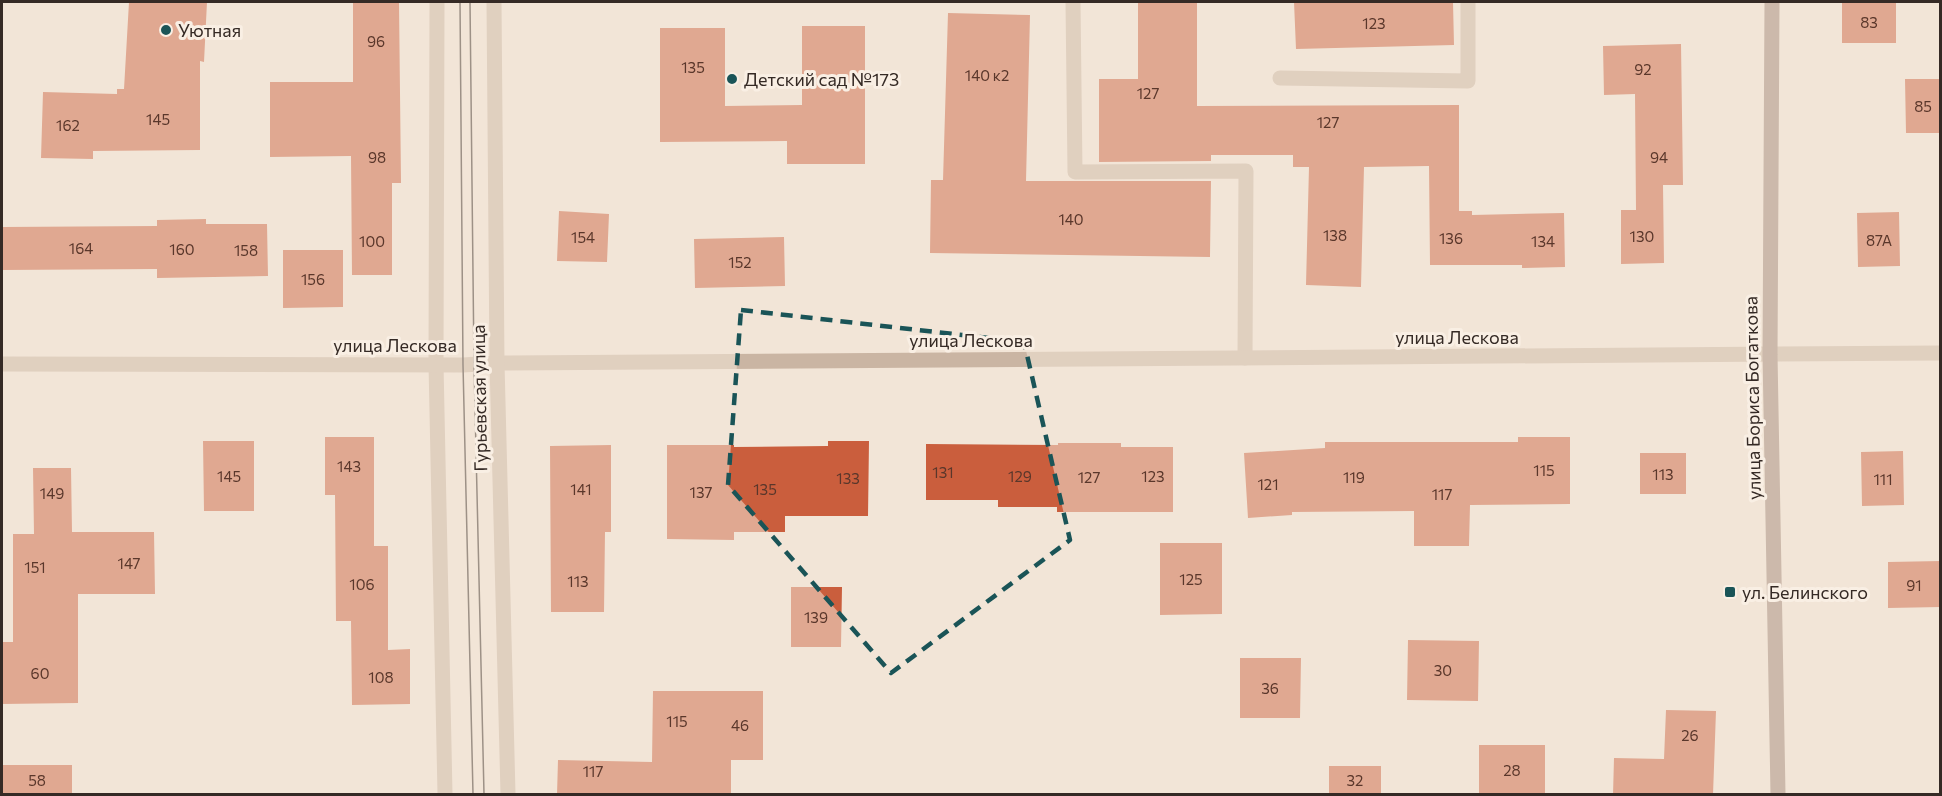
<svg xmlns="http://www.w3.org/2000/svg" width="1942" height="796" viewBox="0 0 1942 796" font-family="Commissioner,sans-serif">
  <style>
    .building { fill: #ca5e3d }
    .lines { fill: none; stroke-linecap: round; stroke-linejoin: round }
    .service { stroke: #cab5a3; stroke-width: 15 }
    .minor { stroke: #cab5a3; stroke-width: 15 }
    .tertiary { stroke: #cab5a3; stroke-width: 15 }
    .secondary { stroke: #9d8375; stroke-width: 15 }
    .tram { stroke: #352a25; stroke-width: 1.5 }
    .marked { fill: none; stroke: #1a5457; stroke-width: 4.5; stroke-dasharray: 12 8; stroke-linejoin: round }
    .poi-dot { fill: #1a5457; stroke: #f9efe4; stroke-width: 2 }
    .labels { text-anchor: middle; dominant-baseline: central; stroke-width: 6; stroke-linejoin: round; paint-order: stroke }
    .number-label { font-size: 15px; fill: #5a372b }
    .poi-label { font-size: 18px; fill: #352a25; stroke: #f9efe4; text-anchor: start }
    .street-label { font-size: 18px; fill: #352a25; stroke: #f9efe4 }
  </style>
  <rect width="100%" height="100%" fill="#f2e5d7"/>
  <!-- building -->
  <path class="building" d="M129 2H207L204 62 200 61V150L93 151V159L41 158 43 92 117 94V89H124Z
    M353 2H399L401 183H392V275H352L351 156 270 157V82H353Z
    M1138 2H1197V106L1459 105V211H1472V215L1564 213 1565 267 1522 268V265H1430L1429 166 1364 167 1361 287 1306 285 1309 167H1293V155H1211V161L1099 162V79H1138Z
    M1294 2H1453L1454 45 1296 49Z
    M1842 2H1896V43H1842Z
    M948 13 1030 15 1026 181H1211L1210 257 930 253 931 180H943Z
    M802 26H865V164H787V141L660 142V28H725V106L802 105Z
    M1681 44 1683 185H1663L1664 263 1621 264V210H1636L1635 94 1604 95 1603 46Z
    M1905 79H1941V133H1906Z
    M559 211 609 214 607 262 557 261Z
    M1899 212 1900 266 1858 267 1857 213Z
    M206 219V224H267L268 276 157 278V269L2 270V227L157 226V220Z
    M784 237 785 286 695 288 694 239Z
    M283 250H343V307L283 308Z
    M325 437H374V546H388V650L410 649V704L352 705 351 621H336L335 495H325Z
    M1518 437H1570V504L1470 505 1469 546H1414V511L1292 512V515L1248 518 1244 453 1325 448V442H1518Z
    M203 441H254V511H204Z
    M828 441H869L868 516H785V532H734V540L667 539V445H734V447L828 446Z
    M1058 443H1121V447H1173V512H1057V507H998V500H926V444L1058 445Z
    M611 445V532H605L604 612H551L550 446Z
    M1903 451 1904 505 1862 506 1861 452Z
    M1640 453H1686V494H1640Z
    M33 468H71L72 532H154L155 594H78V703L2 704V642H13V534H34Z
    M1160 543H1222V614L1160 615Z
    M1941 561V607L1888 608V562Z
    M791 587H842L841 647H791Z
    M1408 640 1479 641 1478 701 1407 700Z
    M1240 658H1301L1300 718H1240Z
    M653 691H763V760H731V795H557L558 760 652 762Z
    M1666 710 1716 711 1713 795H1613L1614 758 1664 759Z
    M1479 745H1545V795H1479Z
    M2 765H72V795H2Z
    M1329 766H1381V795H1329Z"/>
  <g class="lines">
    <!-- service -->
    <path class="service" d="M437 2 436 364 445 794
      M1073 2 1075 172 1246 171 1245 358
      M1280 78 1468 81V2"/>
    <!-- minor -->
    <path class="minor" d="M2 364 463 365 497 363 1940 353"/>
    <!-- tertiary -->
    <path class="tertiary" d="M494 2 497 363 508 794"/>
    <!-- secondary -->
    <path class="secondary" d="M1772 2 1770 355 1778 794"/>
    <!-- tram -->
    <path class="tram" d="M460 2 463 365 473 794
      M470 2 474 364 484 794"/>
  </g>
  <!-- marked area -->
  <path d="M0 0H1942V796H0ZM741 310 1024 342 1070 540 891 673 728 485Z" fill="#f2e5d7" fill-opacity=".55" fill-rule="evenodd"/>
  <path class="marked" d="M741 310 1024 342 1070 540 891 673 728 485Z"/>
  <!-- markers -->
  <g class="poi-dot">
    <circle cx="166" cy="30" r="6"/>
    <circle cx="732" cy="79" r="6"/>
    <rect x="1724" y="586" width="12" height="12" rx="3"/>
  </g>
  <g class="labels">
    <!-- number labels -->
    <g class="number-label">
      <text x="1869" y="22">83</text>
      <text x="1374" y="23">123</text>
      <text x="376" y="41">96</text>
      <text x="693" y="67">135</text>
      <text x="1643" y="69">92</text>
      <text x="987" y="75">140 к2</text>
      <text x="1148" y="93">127</text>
      <text x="1923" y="106">85</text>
      <text x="158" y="119">145</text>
      <text x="1328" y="122">127</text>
      <text x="68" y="125">162</text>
      <text x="377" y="157">98</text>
      <text x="1659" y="157">94</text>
      <text x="1071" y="219">140</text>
      <text x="1335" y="235">138</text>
      <text x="1642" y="236">130</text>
      <text x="583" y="237">154</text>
      <text x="1451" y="238">136</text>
      <text x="1879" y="240">87А</text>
      <text x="372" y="241">100</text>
      <text x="1543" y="241">134</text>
      <text x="81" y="248">164</text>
      <text x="182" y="249">160</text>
      <text x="246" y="250">158</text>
      <text x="740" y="262">152</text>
      <text x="313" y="279">156</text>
      <text x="349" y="466">143</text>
      <text x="1544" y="470">115</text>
      <text x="943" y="472">131</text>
      <text x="1663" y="474">113</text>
      <text x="229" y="476">145</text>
      <text x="1020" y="476">129</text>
      <text x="1153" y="476">123</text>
      <text x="1089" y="477">127</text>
      <text x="1354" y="477">119</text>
      <text x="848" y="478">133</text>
      <text x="1883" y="479">111</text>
      <text x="1268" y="484">121</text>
      <text x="581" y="489">141</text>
      <text x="765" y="489">135</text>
      <text x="701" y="492">137</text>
      <text x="52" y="493">149</text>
      <text x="1442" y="494">117</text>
      <text x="129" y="563">147</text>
      <text x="35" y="567">151</text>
      <text x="1191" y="579">125</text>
      <text x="578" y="581">113</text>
      <text x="362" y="584">106</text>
      <text x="1914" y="585">91</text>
      <text x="816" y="617">139</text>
      <text x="1443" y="670">30</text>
      <text x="40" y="673">60</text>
      <text x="381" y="677">108</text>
      <text x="1270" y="688">36</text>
      <text x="677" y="721">115</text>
      <text x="740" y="725">46</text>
      <text x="1690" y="735">26</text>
      <text x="1512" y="770">28</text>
      <text x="593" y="771">117</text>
      <text x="37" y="780">58</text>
      <text x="1355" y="780">32</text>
    </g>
    <!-- poi labels -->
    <g class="poi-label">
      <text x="178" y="30">Уютная</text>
      <text x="744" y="79">Детский сад №173</text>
      <text x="1742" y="592">ул. Белинского</text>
    </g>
    <!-- street labels -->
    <g class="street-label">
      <text x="1457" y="337">улица Лескова</text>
      <text x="971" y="340">улица Лескова</text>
      <text x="395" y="345">улица Лескова</text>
      <text transform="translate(479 398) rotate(-91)">Гурьевская улица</text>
      <text transform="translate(1752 398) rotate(-91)">улица Бориса Богаткова</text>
    </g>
  </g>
  <!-- border -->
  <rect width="1942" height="796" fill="none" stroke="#352a25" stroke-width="6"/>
</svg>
